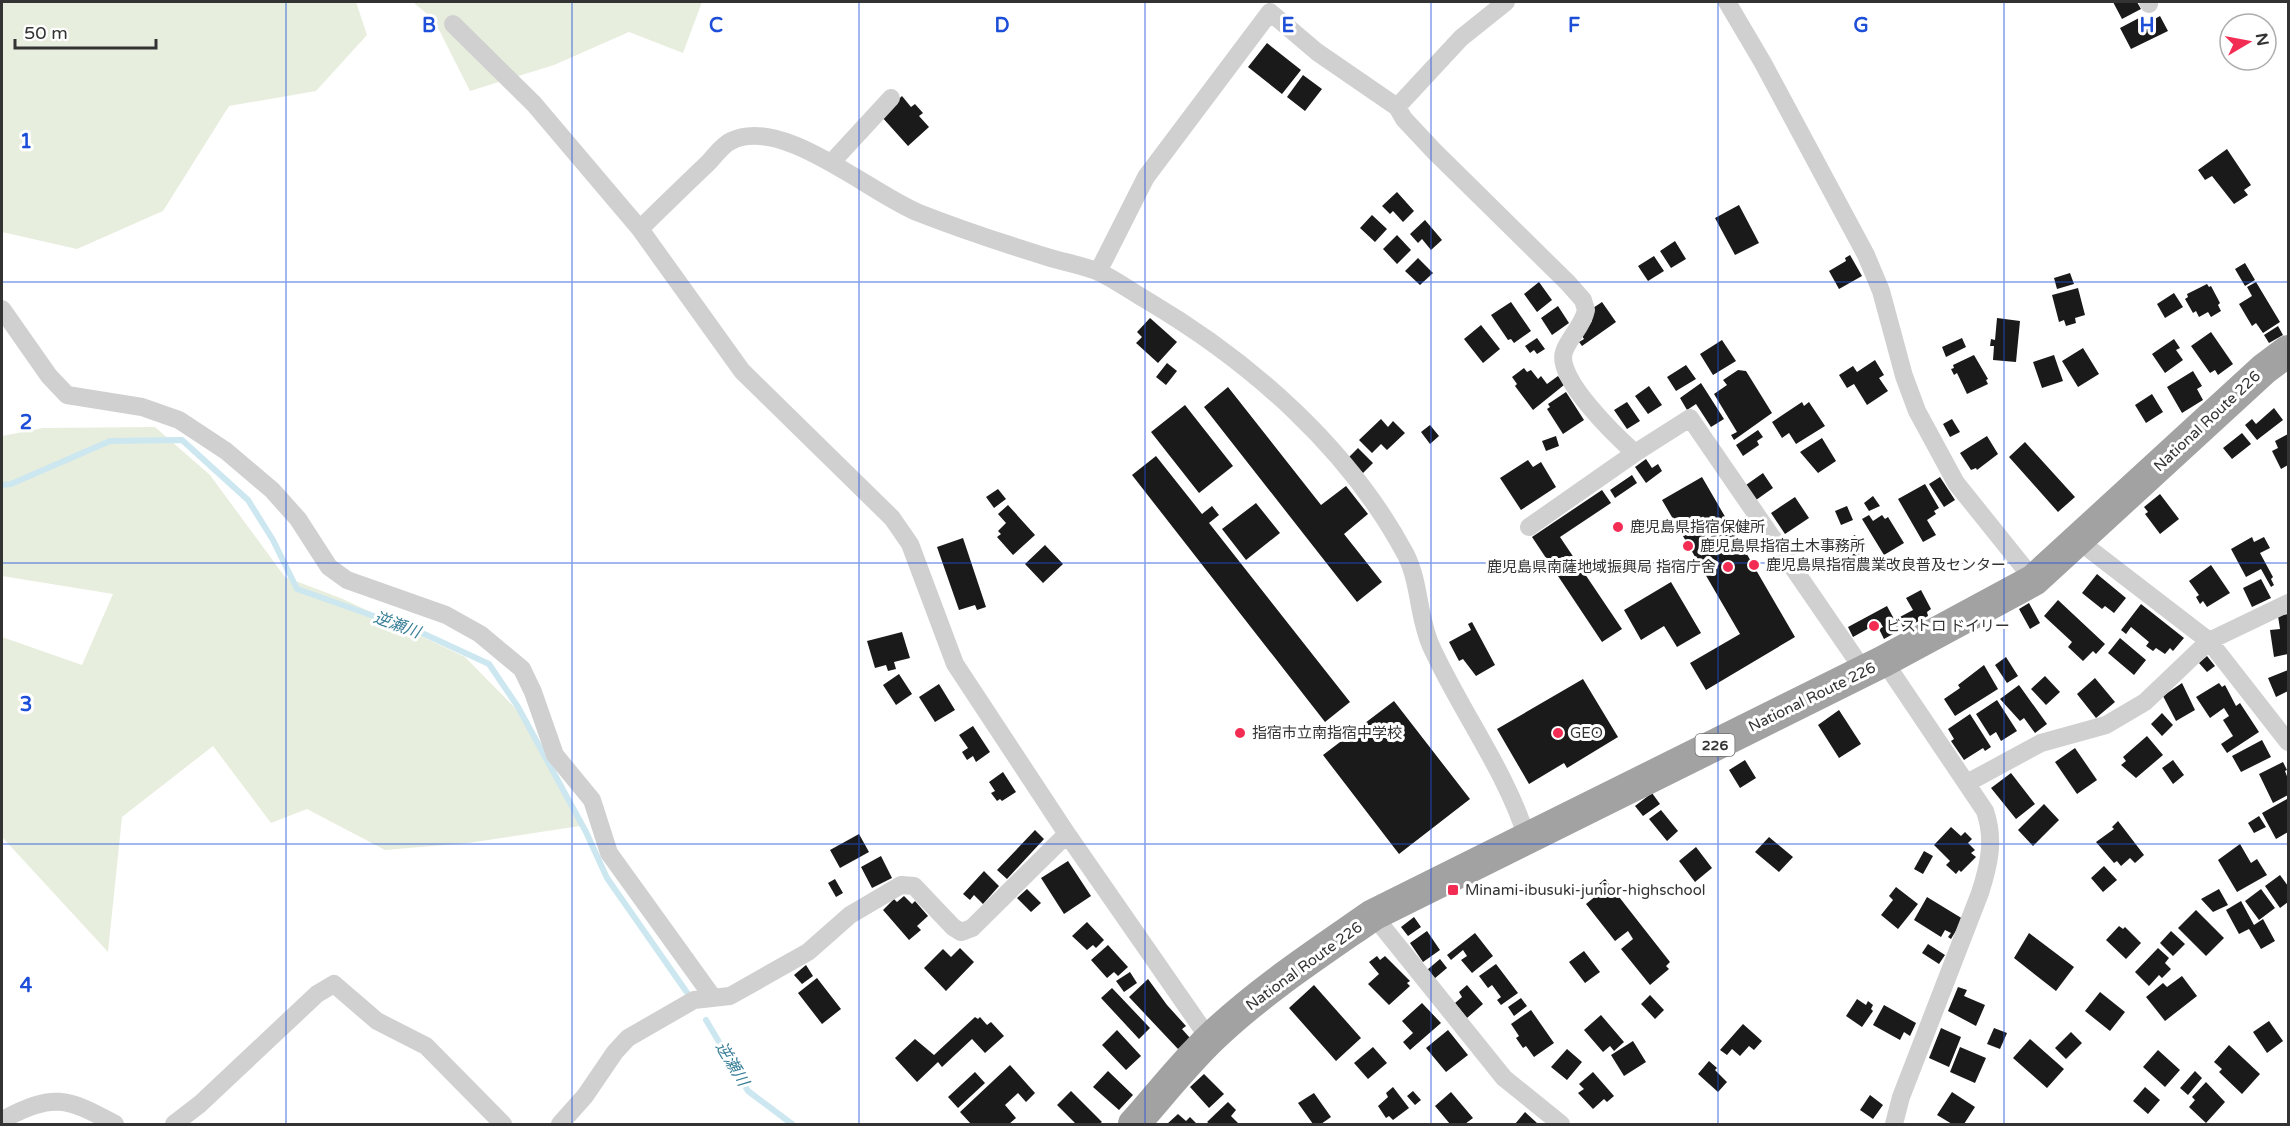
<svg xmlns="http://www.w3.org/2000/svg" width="2290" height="1126" viewBox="0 0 2290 1126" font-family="'Varela Round','Noto Sans JP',sans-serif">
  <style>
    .green { fill: #e8eede }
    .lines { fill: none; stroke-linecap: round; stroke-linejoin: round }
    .stream { stroke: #cce7f0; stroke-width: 6 }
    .building { fill: #1a1a1a }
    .minor { stroke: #d0d0d0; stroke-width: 18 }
    .trunk { stroke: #a2a2a2; stroke-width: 32 }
    .grid { fill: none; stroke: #1d4ed8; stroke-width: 1.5; stroke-opacity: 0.55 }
    .poi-dot { fill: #f32c54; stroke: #fff; stroke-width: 2 }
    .labels { text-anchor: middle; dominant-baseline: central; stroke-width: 6; stroke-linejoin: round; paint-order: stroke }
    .shield { fill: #fff; stroke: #707070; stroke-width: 1.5 }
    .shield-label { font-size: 14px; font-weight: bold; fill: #333 }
    .street-label { font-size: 15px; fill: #333; stroke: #fff }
    .poi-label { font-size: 15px; fill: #333; stroke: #fff; text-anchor: start }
    .water-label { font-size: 16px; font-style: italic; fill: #367d96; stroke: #fff }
    .grid-label { font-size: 20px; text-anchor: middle; font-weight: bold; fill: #1d4ed8; stroke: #fff; stroke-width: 6; stroke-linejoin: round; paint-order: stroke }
  </style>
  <rect width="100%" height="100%" fill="#fff"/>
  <!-- green -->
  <path class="green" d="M2 2H356L367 35 316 91 229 106 163 211 77 249 2 232Z
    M413 2H702L683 53 629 32 554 65 470 91 434 20Z
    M155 427 210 475 285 577 343 599 465 657 518 711 580 826 468 843 385 850 307 809 271 823 213 746 122 817 108 952 2 837V637L82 665 113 594 2 576V436L43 428Z"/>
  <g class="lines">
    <!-- stream -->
    <path class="stream" d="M2 485 11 484 110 441 182 440 248 500 273 540 297 589 422 633 489 664 518 707 586 832 607 878 688 994
      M706 1020 748 1091 792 1124"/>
  </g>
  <!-- building -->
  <path class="building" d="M2113 2H2137L2141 9 2122 19Z
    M2160 16 2168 31 2131 49 2120 28 2139 18 2142 26Z
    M1267 43 1301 70 1282 94 1248 67Z
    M1303 75 1322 89 1305 111 1287 97Z
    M902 96 911 107 915 104 923 113 919 116 929 127 908 146 881 116Z
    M2227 149 2251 185 2244 190 2248 195 2234 204 2212 176 2205 180 2198 170Z
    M1397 192 1414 211 1403 222 1393 211 1390 214 1382 206Z
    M1739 205 1759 243 1735 255 1715 218Z
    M1372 215 1387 229 1375 242 1360 228Z
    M1425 220 1442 240 1431 250 1422 239 1418 243 1410 234Z
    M1397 235 1411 250 1397 264 1383 249Z
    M1675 241 1686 259 1671 268 1660 251Z
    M1850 255 1862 276 1839 289 1829 271 1846 261 1845 258Z
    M1654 256 1664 271 1648 281 1638 266Z
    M1418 258 1433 273 1420 285 1405 271Z
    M2245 263 2255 280 2245 286 2235 269Z
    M2070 273 2074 284 2057 289 2054 278Z
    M1539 282 1552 300 1537 312 1524 294Z
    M2256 282 2280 322 2263 333 2256 323 2252 326 2239 304 2252 296 2247 287Z
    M2207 284 2209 287 2211 286 2220 303 2218 305 2221 311 2211 317 2208 312 2199 317 2196 311 2193 313 2185 299 2188 297 2187 294Z
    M2078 288 2085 315 2075 318 2076 323 2066 326 2064 320 2059 322 2052 295Z
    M2174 293 2183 307 2165 318 2157 304Z
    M1511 302 1531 331 1514 343 1511 339 1508 340 1491 315Z
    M1602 302 1616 322 1582 346 1579 342 1584 339 1582 336 1592 321 1593 308Z
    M1558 306 1569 323 1552 335 1541 318Z
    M1150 318 1177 342 1158 363 1136 343 1142 337 1137 332Z
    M1997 318 2020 321 2016 362 1993 360 1994 346H1990L1991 339 1995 340Z
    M1481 325 1500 349 1483 363 1464 339Z
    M2278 326 2283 335 2269 343 2264 335Z
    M2211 332 2233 364 2218 375 2215 370 2210 373 2191 346Z
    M1537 338 1545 349 1537 354 1534 350 1530 353 1525 346Z
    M1962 338 1966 347 1946 357 1942 347Z
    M2174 339 2180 348 2176 350 2183 360 2165 373 2152 354Z
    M1722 340 1736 361 1713 375 1700 354Z
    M2083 348 2099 374 2078 387 2062 361Z
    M1974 355 1988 379 1986 380 1988 384 1967 394 1957 373 1954 375 1951 369 1954 368 1953 365Z
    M2054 355 2063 381 2042 388 2033 362Z
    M1875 360 1884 375 1879 378 1888 391 1867 405 1854 384 1847 388 1839 375 1853 366 1857 372Z
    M1167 363 1177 371 1166 385 1156 377Z
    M1686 365 1696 379 1676 391 1667 377Z
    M1524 368 1527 372 1531 370 1538 379 1541 376 1547 384 1558 376 1564 385 1533 410 1515 386 1517 384 1512 377Z
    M1738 370 1746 371 1772 413 1734 440 1731 435 1737 432 1714 394 1727 385 1723 380Z
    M2193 371 2202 386 2197 389 2203 400 2182 413 2167 387Z
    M1701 383 1724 419 1711 427 1696 404 1687 410 1680 398Z
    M1649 386 1662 405 1648 414 1635 396Z
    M1228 387 1321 505 1346 486 1368 514 1344 534 1382 582 1357 602 1204 407Z
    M1566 392 1584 420 1563 434 1547 409 1550 407 1548 404Z
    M2152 394 2163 412 2146 423 2135 405Z
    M1627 402 1640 421 1627 429 1614 410Z
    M1802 402 1804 406 1809 402 1825 426 1796 444 1789 433 1782 438 1772 422Z
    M1185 405 1233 466 1199 493 1151 432Z
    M2274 408 2283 420 2257 440 2245 425 2252 419 2256 424Z
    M1381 419 1388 427 1393 421 1405 433 1387 450 1381 444 1372 453 1359 440Z
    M1952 419 1960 432 1950 437 1943 424Z
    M1430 425 1439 436 1430 444 1421 432Z
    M1758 430 1763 437 1757 441 1759 445 1743 456 1736 445Z
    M2242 433 2251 444 2232 459 2223 448Z
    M2288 434V465L2281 469 2272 451 2278 448 2275 441Z
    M1556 436 1559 446 1546 451 1542 441Z
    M1987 436 1998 454 1977 470 1976 468 1971 470 1960 453Z
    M1822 438 1836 461 1818 473 1800 452Z
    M2025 442 2075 497 2058 512 2009 457Z
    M1358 448 1373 463 1363 473 1348 458Z
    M1156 456 1202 514 1212 506 1219 515 1209 523 1350 702 1325 722 1132 475Z
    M1646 459 1652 468 1658 464 1662 471 1646 483 1635 467Z
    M1528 460 1533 467 1541 462 1556 487 1521 510 1500 478Z
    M1763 473 1773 488 1756 500 1746 485Z
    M1632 475 1637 483 1615 498 1610 490Z
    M1702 477 1795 637 1706 690 1690 663 1740 634 1662 500Z
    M1940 477 1955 500 1944 507 1929 484Z
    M1925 484 1939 508 1934 511 1936 514 1927 520 1936 535 1923 542 1898 499Z
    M998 489 1006 499 994 508 986 497Z
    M1602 490 1611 503 1560 537 1622 629 1602 642 1532 537Z
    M2160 494 2179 519 2160 534 2145 514 2148 512 2144 507Z
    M1873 496 1880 506 1869 511 1864 503Z
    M1795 497 1809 518 1785 534 1771 513Z
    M1256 503 1280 533 1246 560 1222 529Z
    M1008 505 1035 535 1013 555 997 537 1001 534 998 531 1006 523 998 514Z
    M1847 506 1853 520 1841 525 1835 511Z
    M1869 515 1873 521 1882 515 1885 519 1888 517 1904 543 1884 555 1862 519Z
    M1855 535 1864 552 1853 557 1845 540Z
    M2252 537 2254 542 2264 537 2270 548 2260 553 2273 577 2271 579 2274 585 2271 587 2261 569 2246 577 2231 549Z
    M963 538 986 607 977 610 975 605 959 610 937 547Z
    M1045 545 1063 564 1043 583 1025 564Z
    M2211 565 2230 593 2207 607 2203 601 2200 604 2196 597 2199 595 2189 581Z
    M2097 574 2126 598 2114 613 2105 606 2102 609 2082 593Z
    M2261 579 2271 598 2252 607 2243 588Z
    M1671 582 1701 633 1677 647 1664 626 1641 640 1624 610Z
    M1921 590 1931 609 1927 612 1928 616 1904 629 1898 618 1913 610 1906 598Z
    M2058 600 2105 644 2096 654 2093 651 2083 661 2068 647 2072 642 2044 616Z
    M2029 603 2040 623 2030 629 2019 609Z
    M2141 604 2184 638 2173 651 2170 648 2165 654 2156 648 2153 651 2146 646 2149 642 2131 627 2126 634 2121 630Z
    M1887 606 1900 630 1884 639 1879 629 1883 627 1880 622 1853 637 1848 627Z
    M2288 614V654L2274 657 2270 630 2280 629 2278 616Z
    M1472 622 1495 665 1476 676 1463 659 1459 661 1449 642 1471 630 1468 624Z
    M902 632 910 658 894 662 896 669 888 671 886 665 875 668 867 641Z
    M2120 638 2146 660 2134 675 2108 653Z
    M2207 656 2215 666 2207 672 2199 663Z
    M2006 657 2018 676 2007 683 1995 665Z
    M1984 665 1998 689 1955 716 1944 699 1960 688 1958 685Z
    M2288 670V691L2276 697 2268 678Z
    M899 674 912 694 896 705 883 685Z
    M2045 676 2060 692 2046 705 2031 689Z
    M2095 678 2115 702 2096 718 2077 694Z
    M1583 679 1618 737 1567 768 1564 763 1529 784 1497 729Z
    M2182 683 2195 710 2176 721 2163 696Z
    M2219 683 2222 687 2225 685 2236 706 2240 703 2259 732 2227 753 2221 744 2233 736 2223 720 2229 716 2224 708 2210 718 2196 697Z
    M939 684 955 710 935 722 919 697Z
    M2019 685 2047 724 2035 733 2024 718 2020 721 2000 699Z
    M1997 700 2017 731 2001 741 1996 732 1990 736 1976 714Z
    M1394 701 1470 799 1399 854 1323 755Z
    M1839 710 1861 744 1839 758 1818 725Z
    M2162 713 2173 725 2162 736 2151 724Z
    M1970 714 1991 747 1985 751 1983 748 1964 760 1951 741 1954 739 1948 729Z
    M973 726 990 752 976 762 973 756 967 760 962 752 968 748 959 735Z
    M2147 736 2163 755 2136 778 2121 765 2126 761 2123 757Z
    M2262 740 2271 757 2241 772 2232 756Z
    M2075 748 2097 780 2077 794 2055 762Z
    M1745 760 1756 778 1740 788 1729 770Z
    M2173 760 2184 775 2173 784 2162 768Z
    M2283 762 2287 770 2285 771 2288 779V795L2273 803 2259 774Z
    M1003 772 1016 792 1002 801 1000 799 997 801 991 793 995 791 989 782Z
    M2011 773 2035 804 2016 819 1991 788Z
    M1652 793 1660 804 1643 816 1635 806Z
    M2287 799 2288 832 2276 839 2262 813Z
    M2044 804 2059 820 2033 846 2018 830Z
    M1661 810 1678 831 1667 841 1649 819Z
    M2259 816 2266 827 2254 833 2248 823Z
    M2118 821 2144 855 2135 863 2130 858 2121 866 2117 861 2114 863 2096 842 2114 829 2112 827Z
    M1951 827 1961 836 1965 832 1972 839 1968 843 1975 850 1971 853 1976 857 1961 872 1959 870 1956 874 1946 865 1950 861 1934 845Z
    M1035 830 1044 839 1007 879 997 870Z
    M859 834 869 852 840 868 830 850Z
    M1769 837 1793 857 1779 872 1755 852Z
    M2240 844 2251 863 2257 859 2267 875 2237 892 2218 860Z
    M1696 847 1712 868 1695 882 1679 861Z
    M1924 851 1933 856 1923 874 1914 869Z
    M881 856 892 878 872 888 861 867Z
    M1068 861 1091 896 1064 914 1041 878Z
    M2104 866 2117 880 2103 892 2091 878Z
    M984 871 999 886 983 904 974 895 970 900 963 894Z
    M2280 875 2288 886V902L2280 908 2265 886Z
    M835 879 843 893 836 897 828 883Z
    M1605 879 1670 962 1666 966 1669 969 1650 985 1621 949 1633 939 1628 931 1615 941 1586 904 1603 890 1599 884Z
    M1896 887 1918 904 1898 929 1881 915 1893 900 1889 896Z
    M1027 889 1041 903 1031 912 1017 898Z
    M2219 889 2228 905 2213 912 2201 899Z
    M2261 889 2275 908 2259 920 2245 901Z
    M904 896 912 904 915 901 928 916 917 926 921 930 909 940 883 910 894 899 897 902Z
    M1927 897 1963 919 1951 939 1948 937 1951 933 1945 930 1941 937 1914 920Z
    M2241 901 2254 925 2263 919 2275 941 2261 949 2249 929 2239 934 2226 910Z
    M2196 910 2224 938 2206 956 2178 928Z
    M1414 917 1421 927 1408 936 1401 927Z
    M1087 922 1104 940 1096 948 1093 945 1087 950 1072 936Z
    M2119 926 2123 929 2125 927 2141 943 2126 959 2106 940Z
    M1427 931 1440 950 1423 962 1410 943Z
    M2171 931 2185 944 2173 956 2160 943Z
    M1475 933 1493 956 1472 973 1461 960 1467 956 1463 950 1451 960 1447 955Z
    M2029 933 2074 967 2056 991 2014 958Z
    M1928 944 1945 955 1939 964 1922 953Z
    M1108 945 1128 967 1118 976 1114 972 1107 978 1091 960Z
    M960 948 974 962 946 991 924 968 943 949 951 957Z
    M2158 948 2169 958 2165 963 2171 969 2162 978 2159 975 2149 986 2135 972Z
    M1584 951 1600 972 1585 983 1569 962Z
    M1377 956 1380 960 1385 956 1410 981 1407 983 1410 986 1389 1005 1368 984 1379 974 1369 962Z
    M1440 959 1447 968 1434 979 1427 970Z
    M1496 964 1518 993 1501 1005 1497 1000 1501 997 1492 985 1488 988 1479 976Z
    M806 965 813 976 802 984 794 975Z
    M1130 972 1137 983 1124 992 1116 981Z
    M2182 976 2197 996 2165 1021 2146 997 2163 983 2167 987Z
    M817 978 841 1009 822 1024 798 993Z
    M1148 979 1167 1005 1186 1026 1182 1029 1190 1038 1178 1049 1129 997Z
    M1314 985 1361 1038 1336 1061 1289 1008Z
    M1467 985 1483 1004 1467 1018 1455 1003 1462 997 1459 992Z
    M1958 987 1967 990 1964 996 1985 1005 1976 1026 1948 1011Z
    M1112 988 1150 1028 1139 1039 1101 998Z
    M2100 992 2125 1012 2110 1031 2085 1011Z
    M1650 995 1664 1010 1655 1019 1641 1004Z
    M1521 998 1527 1006 1514 1016 1508 1007Z
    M1857 999 1866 1005 1868 1001 1873 1005 1871 1009 1873 1011 1862 1027 1846 1016Z
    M1422 1003 1441 1023 1410 1050 1403 1042 1413 1033 1402 1021Z
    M1884 1005 1916 1023 1910 1036 1904 1032 1900 1040 1873 1025Z
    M1531 1010 1554 1043 1534 1057 1526 1046 1523 1048 1516 1038 1519 1036 1511 1024Z
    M1601 1015 1624 1042 1614 1051 1610 1046 1603 1052 1584 1030Z
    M975 1017 978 1019 980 1017 987 1025 991 1022 1004 1036 985 1053 972 1039 942 1067 938 1062 917 1082 895 1058 915 1039 934 1055Z
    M2269 1021 2283 1041 2267 1053 2253 1032Z
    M1743 1024 1762 1041 1754 1050 1749 1046 1740 1056 1732 1049 1727 1055 1720 1050Z
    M1941 1028 1961 1037 1949 1067 1929 1058Z
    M1994 1028 2007 1033 2000 1049 1987 1044Z
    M1117 1030 1141 1056 1126 1070 1102 1045Z
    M1448 1030 1468 1055 1446 1072 1426 1048Z
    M2071 1032 2082 1043 2066 1059 2055 1048Z
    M2030 1039 2064 1069 2047 1088 2013 1058Z
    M1633 1041 1646 1062 1624 1076 1611 1055Z
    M2229 1045 2260 1074 2242 1094 2219 1072 2222 1069 2214 1062Z
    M1373 1047 1387 1063 1368 1079 1354 1063Z
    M1960 1047 1986 1058 1975 1083 1950 1072Z
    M1567 1049 1582 1062 1567 1080 1551 1067Z
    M2158 1050 2180 1070 2165 1087 2143 1067Z
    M1709 1061 1717 1068 1715 1070 1727 1082 1718 1092 1698 1074Z
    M1010 1065 1035 1093 1026 1102 1018 1093 1005 1105 1016 1118 1009 1124H971L960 1112Z
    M1108 1071 1133 1095 1119 1110 1093 1087Z
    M2195 1071 2202 1078 2188 1095 2180 1088Z
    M975 1072 985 1083 958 1108 948 1097Z
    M1593 1072 1614 1096 1607 1102 1604 1099 1593 1109 1578 1093 1584 1089 1579 1084Z
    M1204 1074 1224 1094 1209 1108 1190 1087Z
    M2206 1082 2225 1102 2206 1123 2189 1107 2195 1100 2192 1097Z
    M1393 1087 1409 1108 1393 1120 1389 1116 1386 1118 1378 1106 1388 1097 1386 1093Z
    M2145 1087 2160 1100 2148 1114 2133 1101Z
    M1071 1091 1102 1122 1099 1124H1076L1057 1105Z
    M1413 1091 1421 1100 1415 1105 1407 1096Z
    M1451 1092 1473 1118 1465 1124H1450L1435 1106Z
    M1952 1092 1975 1107 1964 1124H1952L1937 1115Z
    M1314 1093 1331 1117 1321 1124H1313L1298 1103Z
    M1870 1095 1883 1105 1873 1119 1860 1110Z
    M1228 1102 1236 1110 1231 1116 1238 1123 1210 1124 1207 1122Z
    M1525 1112 1537 1123 1536 1124H1515Z
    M1178 1114 1186 1121 1190 1117 1197 1124H1167Z"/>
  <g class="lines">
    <!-- minor -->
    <path class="minor" d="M1727 2 1763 63 1866 255 1881 291 1904 376 1917 411 1956 483 2034 580
      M2148 2 2149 4
      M453 24 534 104 640 229 742 371 892 518 910 544 955 664 1067 834 1210 1040
      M1397 107 1461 38 1506 2
      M832 162 891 98
      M640 229C662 207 685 185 708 163 715 156 722 145 731 141 782 115 871 194 919 213 960 229 1002 243 1044 256 1062 262 1082 265 1099 272 1116 280 1132 292 1148 301 1251 362 1349 448 1406 555 1420 583 1418 617 1431 646 1461 712 1505 769 1527 838
      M1098 272 1146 177 1270 12 1317 52 1397 107 1404 119 1434 151 1568 283 1583 300 1586 310C1583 326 1569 337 1564 352 1555 378 1617 437 1635 453L1690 418 1864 671
      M2 309 49 376 67 395 142 407 179 420 226 451 272 490 298 519 329 567 347 580 446 615 480 634 522 669 533 692 555 755 592 800 609 853 712 996
      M1529 527 1635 453
      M2079 541 2209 641 2288 742
      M1884 661 1985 811C1995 840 1989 865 1980 893L1901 1097 1894 1124
      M1967 783 2041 743 2106 725 2145 702 2209 641 2288 603
      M1373 915 1504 1078 1561 1124
      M2 1120C53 1093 66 1097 115 1124
      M174 1124 200 1104 317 994 334 984 377 1021 426 1046 503 1124
      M560 1124 585 1096 615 1052 628 1038 694 1000 730 996 808 952 850 915 901 885 914 886 953 927 961 932 972 928 1067 834"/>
    <!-- trunk -->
    <path class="trunk" d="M1134 1124C1159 1096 1183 1065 1211 1038 1260 991 1317 954 1373 915L1884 661 2034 580 2264 369 2288 351"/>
  </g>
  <!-- grid -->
  <path class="grid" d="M286 2V1124M572 2V1124M859 2V1124M1145 2V1124M1431 2V1124M1718 2V1124M2004 2V1124M2 282H2288M2 563H2288M2 844H2288"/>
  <!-- markers -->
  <g class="poi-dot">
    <circle cx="1618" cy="527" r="6"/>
    <circle cx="1688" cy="546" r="6"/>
    <circle cx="1754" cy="565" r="6"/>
    <circle cx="1728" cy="567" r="6"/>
    <circle cx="1874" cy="626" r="6"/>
    <circle cx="1240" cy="733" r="6"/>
    <circle cx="1558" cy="733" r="6"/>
    <rect x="1447" y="884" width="12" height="12" rx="3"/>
  </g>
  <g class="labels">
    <!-- shield labels -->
    <rect class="shield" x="1695.5" y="734" width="39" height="22" rx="4.5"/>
    <g class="shield-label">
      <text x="1715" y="745">226</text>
    </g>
    <!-- street labels -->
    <g class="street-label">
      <text transform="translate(2207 421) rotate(-43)">National Route 226</text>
      <text transform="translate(1812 697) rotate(-26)">National Route 226</text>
      <text transform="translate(1304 966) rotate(-36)">National Route 226</text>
    </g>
    <!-- poi labels -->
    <g class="poi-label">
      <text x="1630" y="527">鹿児島県指宿保健所</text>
      <text x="1700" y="546">鹿児島県指宿土木事務所</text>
      <text x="1766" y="565">鹿児島県指宿農業改良普及センター</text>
      <text x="1716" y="567" text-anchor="end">鹿児島県南薩地域振興局 指宿庁舍</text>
      <text x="1886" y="626">ビストロ ドイリー</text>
      <text x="1252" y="733">指宿市立南指宿中学校</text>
      <text x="1570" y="733">GEO</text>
      <text x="1465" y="890">Minami-ibusuki-junior-highschool</text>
    </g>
    <!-- water labels -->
    <g class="water-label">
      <text transform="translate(397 625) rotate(20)">逆瀬川</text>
      <text transform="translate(732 1064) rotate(59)">逆瀬川</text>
    </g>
  </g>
  <g class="grid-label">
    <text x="429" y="32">B</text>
    <text x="716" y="32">C</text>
    <text x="1002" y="32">D</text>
    <text x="1288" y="32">E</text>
    <text x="1574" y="32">F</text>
    <text x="1861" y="32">G</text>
    <text x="2147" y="32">H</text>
    <text x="26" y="148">1</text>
    <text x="26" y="429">2</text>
    <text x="26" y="711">3</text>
    <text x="26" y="992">4</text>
  </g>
  <!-- border -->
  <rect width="2290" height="1126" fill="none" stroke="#333333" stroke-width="6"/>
  <!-- north arrow -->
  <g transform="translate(2248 42) rotate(80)"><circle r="28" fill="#ffffff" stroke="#adadad" stroke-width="1.5"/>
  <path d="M0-4.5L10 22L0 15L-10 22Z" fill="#f32c54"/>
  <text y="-9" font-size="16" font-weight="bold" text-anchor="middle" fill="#333333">N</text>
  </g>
  <!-- scale -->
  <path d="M15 39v9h141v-9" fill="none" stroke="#333333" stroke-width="3"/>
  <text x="24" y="39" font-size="18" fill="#333333" stroke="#ffffff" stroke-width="4.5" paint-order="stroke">50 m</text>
</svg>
